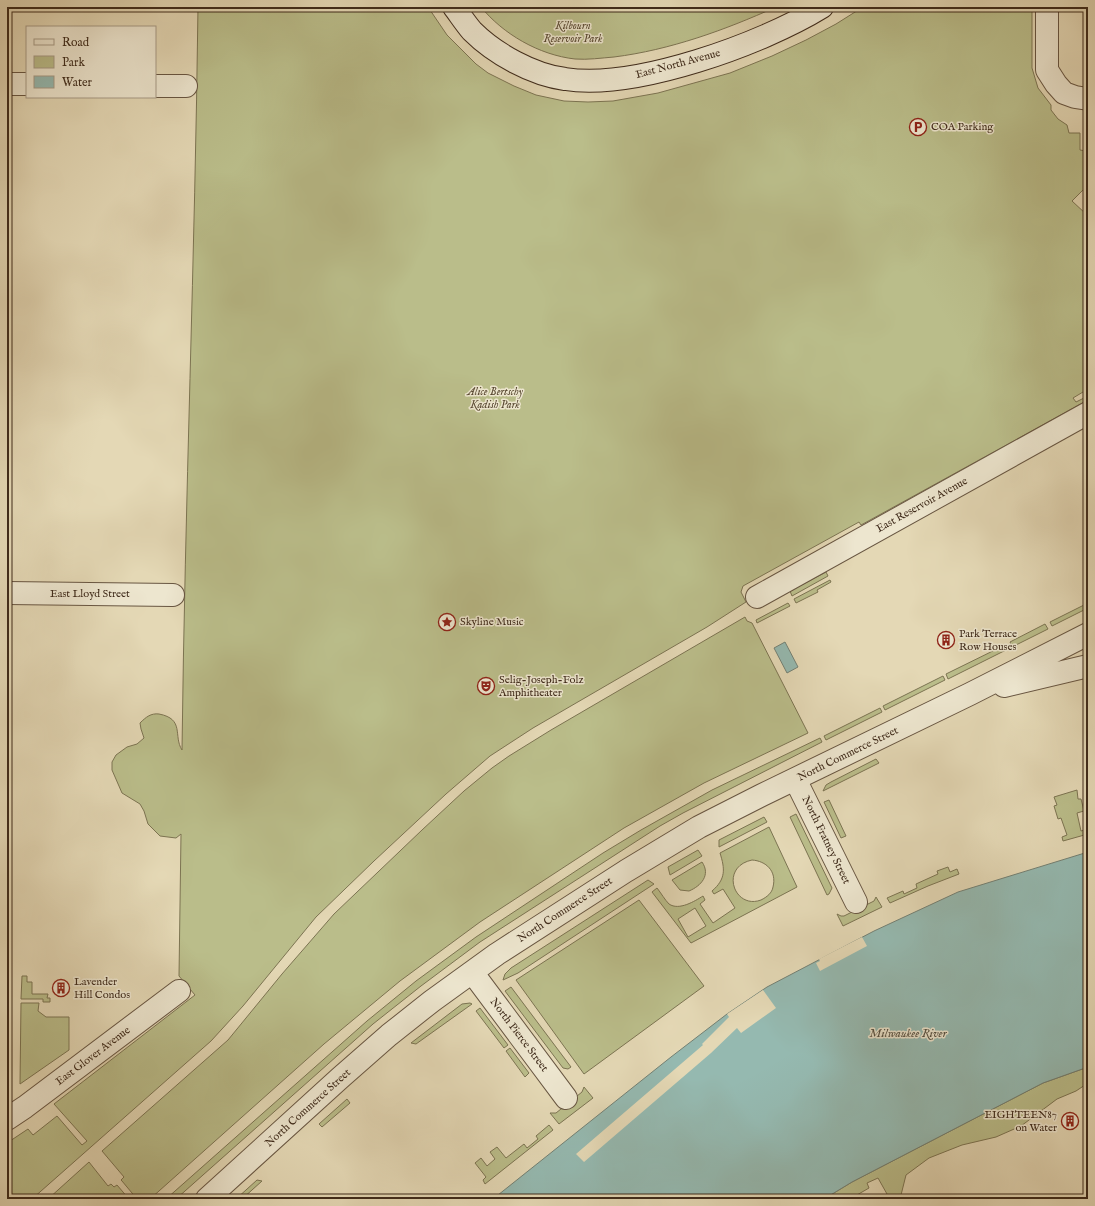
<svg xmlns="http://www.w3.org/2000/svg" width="1095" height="1206" viewBox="0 0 1095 1206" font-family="'IM FELL English',serif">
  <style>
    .green { fill: #babd8a; stroke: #7c7452; fill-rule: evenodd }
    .water { fill: #95b9b0; stroke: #738074 }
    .pier { fill: #e4d8b5 }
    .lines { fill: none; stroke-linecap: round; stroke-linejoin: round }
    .street-casing { stroke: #685642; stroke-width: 24 }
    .secondary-casing { stroke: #3f2b1b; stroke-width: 24 }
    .street { stroke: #ede6cf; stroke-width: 22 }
    .secondary { stroke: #ede6cf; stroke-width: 22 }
    .labels { text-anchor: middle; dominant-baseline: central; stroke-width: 3; stroke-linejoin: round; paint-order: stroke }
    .park-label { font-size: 11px; font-style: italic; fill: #584831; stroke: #ede6cf }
    .street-label { font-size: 11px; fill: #3f2b1b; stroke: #ede6cf }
    .poi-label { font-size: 11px; fill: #3f2b1b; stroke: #ede6cf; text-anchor: start }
    .water-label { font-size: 12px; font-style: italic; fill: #544e40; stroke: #ede6cf }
  </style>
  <rect width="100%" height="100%" fill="#e4d8b5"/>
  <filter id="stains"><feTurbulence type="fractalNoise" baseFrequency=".005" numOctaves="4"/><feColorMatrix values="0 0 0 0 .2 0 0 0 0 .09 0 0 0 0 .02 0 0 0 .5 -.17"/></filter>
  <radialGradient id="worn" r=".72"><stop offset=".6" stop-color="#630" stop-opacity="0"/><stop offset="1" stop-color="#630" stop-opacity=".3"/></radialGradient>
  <!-- green -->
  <path class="green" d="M198 7H428L447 35 476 64 488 73 514 86 536 95 564 101 588 102 613 101 658 93 730 73 772 56 806 40 836 24 863 7H1032V68L1038 88 1051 105V110L1058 119 1067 125 1069 133H1080V150L1086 151V187L1072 201 1086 214 1085 296 1088 298V389L1073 398 1076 402 1088 396V400L861 525 859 522 743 586 741 592 746 602 707 627 533 728 490 756 446 794 374 861 316 917 243 1006 211 1041 32 1199H7V1143L28 1129 33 1135 57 1116 82 1145 87 1141 54 1104 195 995 179 976 181 834 176 838 160 836 148 824 144 811 140 804 122 793 112 770V762L116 755 127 747 137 744 144 738 141 729 140 723C146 717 151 713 159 714 185 719 173 736 182 750 185 502 195 255 198 7Z
    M481 7H776C725 30 670 50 614 57 601 58 588 60 575 59 539 55 503 34 481 7Z
    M826 572 828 576 792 596 790 591Z
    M830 580 831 582 817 590 818 592 796 603 794 599Z
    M788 603 790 606 757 623 756 620Z
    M1088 603V608L1052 626 1050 622Z
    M745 617 747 621 752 623 808 733 704 783 624 828 480 922 400 981 324 1044 150 1199H137L122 1181 121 1180 124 1177 102 1151 228 1040 282 974 334 914 422 830 464 791 492 768 509 756 551 730Z
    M1045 624 1048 629 1012 647 1010 642Z
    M1005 645 1008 649 948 679 946 674Z
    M943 676 945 680 885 710 883 706Z
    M880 708 882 712 826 740 824 736Z
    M820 738 822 742 683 813 660 826 480 942 421 986 373 1024 176 1199H166L367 1021 416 981 476 937 603 853 641 830 712 790Z
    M876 759 879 763 823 791 826 785 831 782Z
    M1077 790 1078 799H1081L1084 811 1077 813 1081 831 1088 829V834L1063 841 1062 837 1067 835 1061 818 1058 819 1054 806 1057 805 1054 797Z
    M829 800 846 836 841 838 824 802Z
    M796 814 832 888 829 894 827 895 790 817Z
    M764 817 767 822 719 847V840Z
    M769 827 797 887 691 943 652 892 657 888C661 893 665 900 669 904 679 911 695 901 703 896L705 900 700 904 713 923 735 908 723 889 714 894 712 891C726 879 725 869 720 853ZM752 860C766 861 777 871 773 887 772 893 767 897 761 900 734 910 719 867 752 860ZM695 908 706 926 688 937 678 919Z
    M698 850 702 856 670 875 668 867Z
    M702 862C711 875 701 886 689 891L680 890 672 880Z
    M948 867 950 872 957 869 959 874 928 886 890 903 887 898 903 891 904 894 917 888 916 884 938 874 937 871Z
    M648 880 654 884 518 973 503 980 505 974 511 968Z
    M876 897 882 907 843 926 837 914 841 916H844L874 901Z
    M639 900 704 986 584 1074 516 980Z
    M22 976H27V982H32V994H48L47 998H50V1002H43V999H21Z
    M511 987 571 1067 568 1069 563 1068 505 991Z
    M21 1003H39L38 1011 46 1017H69V1050L20 1084Z
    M470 1003 472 1004 416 1044 411 1043 462 1004Z
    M480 1008 508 1045 504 1048 476 1011Z
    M510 1048 529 1073 525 1077 506 1051Z
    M1088 1067V1083L1076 1091 1057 1099 1021 1126 996 1137 962 1145 929 1158 906 1175 900 1199H877L887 1194 878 1178 867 1183 869 1188 850 1199H824L852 1182 1043 1083Z
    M584 1087 593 1098 559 1124 550 1113H556L582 1092Z
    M347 1099 350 1103 322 1127 319 1124Z
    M549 1125 553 1130 485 1184 483 1180 486 1177 475 1163 481 1158 487 1166 495 1159 490 1152 497 1147 506 1158 524 1144 527 1148 538 1139 536 1136Z
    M89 1162 108 1186 111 1184 114 1187 117 1185 129 1199H48Z
    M257 1180 262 1181 242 1199H236Z"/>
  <!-- water -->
  <path class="water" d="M785 642 798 667 787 673 774 648Z
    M1088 852V1067L1043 1083 852 1182 824 1199H493L671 1057 727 1014 767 987 874 931 958 892Z"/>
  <!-- pier -->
  <path class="pier" d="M862 937 867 946 820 971 816 963 820 961 819 959Z
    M763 990 776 1008 741 1033 737 1028 711 1053 584 1162 576 1154 703 1045 702 1044 729 1017 727 1014Z"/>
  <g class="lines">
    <!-- street casing -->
    <g class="street-casing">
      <path id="street" d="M1047 7V70L1056 84 1064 93 1075 97 1088 99
        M7 84H27
        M155 86H186
        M7 593 173 595
        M757 597 1088 413
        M1004 686 1088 666
        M795 779 856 902
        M472 972 566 1098
        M7 1119 25 1107 179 991
        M207 1199 340 1078 389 1035 432 1001 497 954 626 871 699 827 762 795 970 694 1088 634"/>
    </g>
    <!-- secondary casing -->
    <g class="secondary-casing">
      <path id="secondary" d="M454 7C460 15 466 24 472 31 495 54 533 75 565 79 635 90 762 44 822 7"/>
    </g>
    <!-- street -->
    <use href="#street" class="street"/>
    <!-- secondary -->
    <use href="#secondary" class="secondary"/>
  </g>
  <!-- icons -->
  <defs>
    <g id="parking-ring" transform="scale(0.9)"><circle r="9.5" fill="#ede6cf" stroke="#8f2418" stroke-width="1.5"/><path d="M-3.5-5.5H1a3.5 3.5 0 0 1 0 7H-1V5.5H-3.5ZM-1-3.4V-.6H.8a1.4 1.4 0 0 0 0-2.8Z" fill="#8f2418"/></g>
    <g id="sight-ring" transform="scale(0.9)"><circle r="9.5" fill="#ede6cf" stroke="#8f2418" stroke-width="1.5"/><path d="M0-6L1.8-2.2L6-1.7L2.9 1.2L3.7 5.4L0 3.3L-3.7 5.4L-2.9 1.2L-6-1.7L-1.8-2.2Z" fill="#8f2418"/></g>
    <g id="building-ring" transform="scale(0.9)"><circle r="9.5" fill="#ede6cf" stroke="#8f2418" stroke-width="1.5"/><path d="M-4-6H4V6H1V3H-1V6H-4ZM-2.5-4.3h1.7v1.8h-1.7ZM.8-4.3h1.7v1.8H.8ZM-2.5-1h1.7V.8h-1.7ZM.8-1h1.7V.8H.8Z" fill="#8f2418"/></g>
    <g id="theatre-ring" transform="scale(0.9)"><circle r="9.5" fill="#ede6cf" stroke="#8f2418" stroke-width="1.5"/><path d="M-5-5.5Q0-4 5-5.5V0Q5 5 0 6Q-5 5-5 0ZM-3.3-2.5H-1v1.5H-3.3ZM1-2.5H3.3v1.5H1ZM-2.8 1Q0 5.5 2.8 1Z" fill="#8f2418"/></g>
  </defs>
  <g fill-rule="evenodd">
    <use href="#parking-ring" x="918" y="127"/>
    <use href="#sight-ring" x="447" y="622"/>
    <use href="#building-ring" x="946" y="640"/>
    <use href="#theatre-ring" x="486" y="686"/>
    <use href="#building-ring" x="61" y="988"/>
    <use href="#building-ring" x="1070" y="1121"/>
  </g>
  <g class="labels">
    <!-- park labels -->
    <g class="park-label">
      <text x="573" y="26">Kilbourn<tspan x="573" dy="13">Reservoir Park</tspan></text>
      <text x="495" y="392">Alice Bertschy<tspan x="495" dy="13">Kadish Park</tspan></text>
    </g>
    <!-- street labels -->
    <g class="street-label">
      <text transform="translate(678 64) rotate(-15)">East North Avenue</text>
      <text transform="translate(922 505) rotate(-29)">East Reservoir Avenue</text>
      <text x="90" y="594">East Lloyd Street</text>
      <text transform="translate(848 754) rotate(-26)">North Commerce Street</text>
      <text transform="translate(826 840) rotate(64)">North Fratney Street</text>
      <text transform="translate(565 910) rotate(-33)">North Commerce Street</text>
      <text transform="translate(519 1035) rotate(53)">North Pierce Street</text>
      <text transform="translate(93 1056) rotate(-37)">East Glover Avenue</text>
      <text transform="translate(308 1108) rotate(-42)">North Commerce Street</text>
    </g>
    <!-- poi labels -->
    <g class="poi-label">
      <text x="931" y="127">COA Parking</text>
      <text x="460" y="622">Skyline Music</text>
      <text x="959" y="634">Park Terrace<tspan x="959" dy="13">Row Houses</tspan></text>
      <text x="499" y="680">Selig-Joseph-Folz<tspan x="499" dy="13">Amphitheater</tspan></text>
      <text x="74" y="982">Lavender<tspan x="74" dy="13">Hill Condos</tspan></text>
      <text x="1057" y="1115" text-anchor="end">EIGHTEEN87<tspan x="1057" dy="13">on Water</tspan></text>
    </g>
    <!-- water labels -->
    <g class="water-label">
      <text x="908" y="1033">Milwaukee River</text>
    </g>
  </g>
  <!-- margin -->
  <rect width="1095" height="1206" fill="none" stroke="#e4d8b5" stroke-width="24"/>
  <rect x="8" y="8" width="1079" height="1190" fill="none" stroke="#3f2b1b" stroke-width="2"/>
  <rect x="12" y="12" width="1071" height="1182" fill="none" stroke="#3f2b1b"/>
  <!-- legend -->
  <rect x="26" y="26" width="130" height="72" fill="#ede6cf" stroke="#a79b87"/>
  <rect x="34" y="39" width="20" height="6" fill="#ede6cf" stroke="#a79b87"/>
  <text x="62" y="46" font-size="12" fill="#3f2b1b">Road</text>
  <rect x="34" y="56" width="20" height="12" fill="#babd8a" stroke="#a79b87"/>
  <text x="62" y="66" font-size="12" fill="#3f2b1b">Park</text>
  <rect x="34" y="76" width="20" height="12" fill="#95b9b0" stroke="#a79b87"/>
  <text x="62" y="86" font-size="12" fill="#3f2b1b">Water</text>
  <rect width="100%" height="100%" filter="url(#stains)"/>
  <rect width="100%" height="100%" fill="url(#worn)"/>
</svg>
